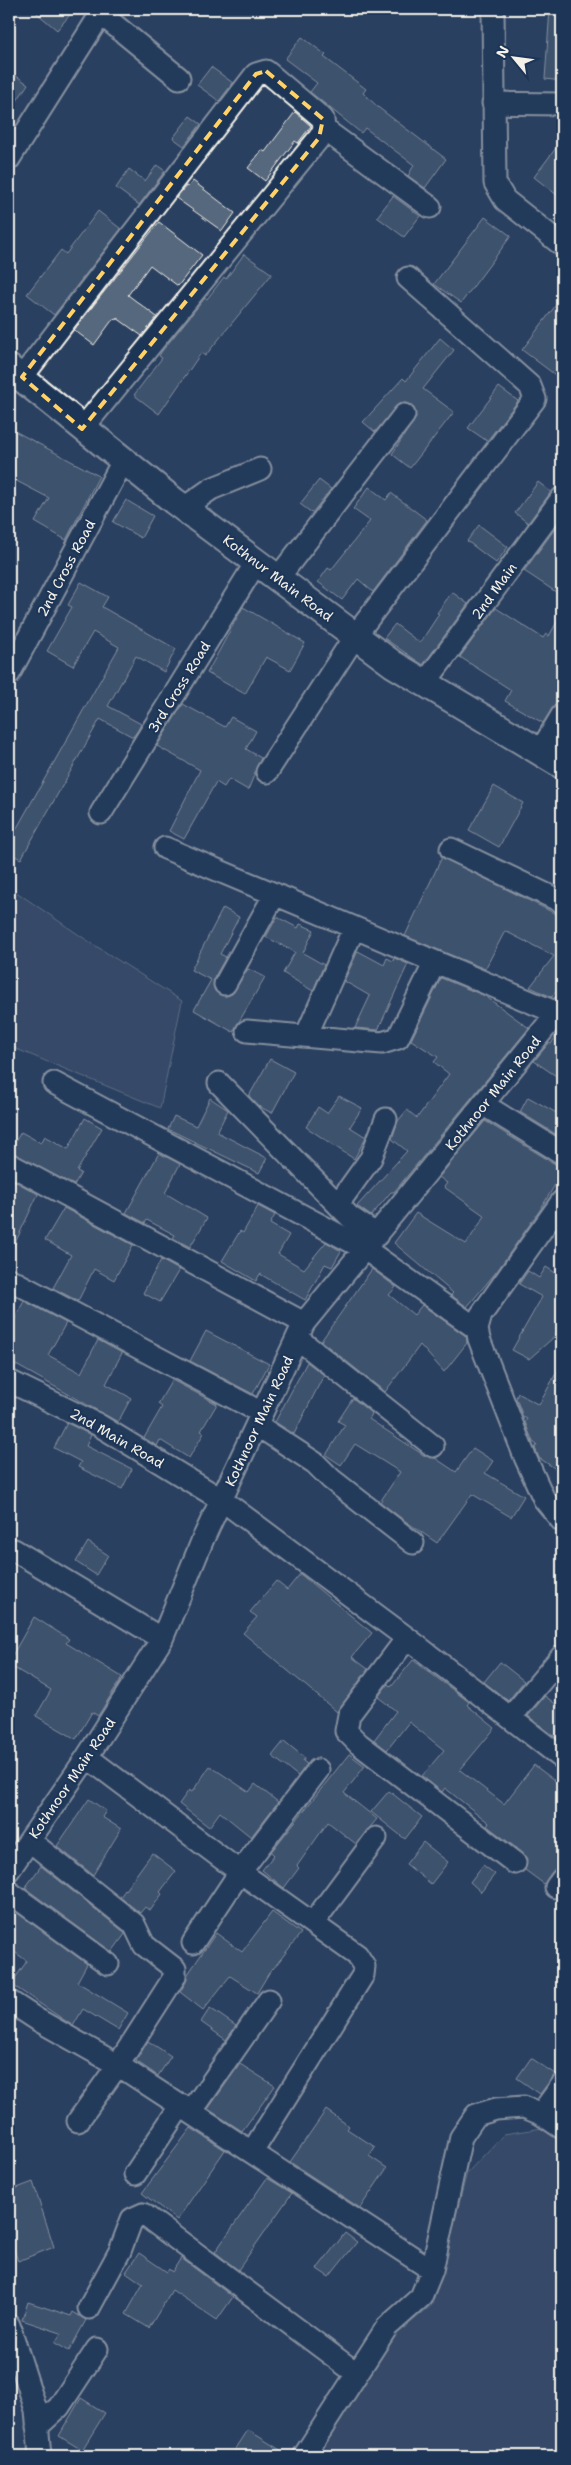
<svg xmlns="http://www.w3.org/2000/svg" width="571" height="2465" viewBox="0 0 571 2465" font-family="'Shantell Sans',sans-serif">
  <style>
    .green { fill: #445771; stroke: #9ca4ac }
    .building { fill: #56677d; stroke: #f4f1e8 }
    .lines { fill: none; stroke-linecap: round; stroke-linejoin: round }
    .minor-casing { stroke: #f4f1e8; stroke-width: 25 }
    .major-casing { stroke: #f4f1e8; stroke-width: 30 }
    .minor { stroke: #1d3557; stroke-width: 21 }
    .major { stroke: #1d3557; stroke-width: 26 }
    .marked { fill: none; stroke: #ffd166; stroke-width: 4; stroke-dasharray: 10 6; stroke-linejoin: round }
    .labels { text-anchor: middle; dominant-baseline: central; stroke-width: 4.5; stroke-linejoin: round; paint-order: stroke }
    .street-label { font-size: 14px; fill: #f4f1e8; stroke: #1d3557 }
  </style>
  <rect width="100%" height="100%" fill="#2a4060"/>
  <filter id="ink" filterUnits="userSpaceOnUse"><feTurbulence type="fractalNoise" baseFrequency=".02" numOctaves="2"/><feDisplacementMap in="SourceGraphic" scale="10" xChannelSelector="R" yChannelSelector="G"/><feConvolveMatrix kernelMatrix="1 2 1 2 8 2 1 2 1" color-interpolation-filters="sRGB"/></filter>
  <g filter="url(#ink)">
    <!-- green -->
    <path class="green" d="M9 887 85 939 182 1001 160 1108 9 1046Z
      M562 2125V2456H318L393 2337 432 2305 467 2173 504 2134Z"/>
    <!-- building -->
    <path class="building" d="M32 9H75L57 30Z
      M550 9H562V81L545 79Z
      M302 37 326 55 324 57 366 89 363 93 379 108 446 159 425 188 408 176 414 165 365 128 361 133 310 92 317 83 285 59Z
      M211 67 233 83 219 101 197 85Z
      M9 71 28 84 9 113Z
      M295 112 311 126 298 143 295 141 265 181 248 168 262 150 265 152Z
      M190 116 201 124 184 146 173 138Z
      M562 140V199L534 177Z
      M157 165 165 171 139 205 116 188 129 169 145 181Z
      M193 181 235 213 222 231 176 198 186 186 188 187Z
      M393 196 420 216 404 237 377 217Z
      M98 211 121 229 54 315 27 294 61 250 66 254Z
      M485 217 511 236 461 303 434 284Z
      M159 222 202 255 178 286 150 265 128 295 157 317 142 336 117 318 116 320 113 319 94 345 74 330Z
      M244 254 272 274 205 356 201 353 159 414 134 395 162 358 159 356 162 351 205 298 207 299 224 277 226 279Z
      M562 297V380L522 350Z
      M440 338 454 350 423 389 454 412 410 468 392 454 416 417 412 405 406 403 399 404 375 432 363 422 403 378 406 381Z
      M499 387 518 401 487 441 468 428Z
      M9 428 99 476 66 540 35 522 49 498 9 477Z
      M319 480 331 489 312 513 300 504Z
      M538 482 551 492 528 523 515 513Z
      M369 487 386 500 391 493 427 520 373 592 358 579 342 600 318 582 328 568 331 570 370 521 353 509Z
      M126 500 153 516 141 538 113 522Z
      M562 519V596L524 571Z
      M479 525 508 547 496 563 467 541Z
      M81 582 108 597 102 607 176 649 164 672 136 656 108 706 141 724 138 730 133 737 100 719 21 859 9 853V842L119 647 93 632 73 666 47 651 72 607 68 605Z
      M452 592 468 604 423 665 384 638 395 624 420 643 439 614 437 613Z
      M243 607 305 643 290 670 266 657 245 694 207 673Z
      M496 608 543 638 546 634 549 636 562 613V695L543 723 505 701 511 690 460 657Z
      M183 704 225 727 231 717 256 731 246 749 261 758 248 790 229 779 224 787 216 782 184 839 169 831 200 770 157 746Z
      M494 786 523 803 499 847 469 830Z
      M442 857 562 917V984L552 997 530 987 554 956 505 931 485 969 405 936Z
      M223 908 239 917 220 954 226 957 214 978 215 991 225 996 232 994 248 969 265 977 233 1032 194 1010 211 980 191 970Z
      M277 917 298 928 300 924 314 930 303 953 324 965 313 991 283 973 295 952 266 937Z
      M358 951 384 965 387 958 393 961 394 958 408 964 378 1030 355 1028 370 996 344 981Z
      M441 978 485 996 529 1028 394 1192H391L371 1216 357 1206 407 1151 392 1139 398 1121 407 1110 417 1118 449 1074 434 1062 438 1057 411 1040Z
      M562 1026V1080L534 1061 549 1043 551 1044Z
      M270 1059 294 1072 272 1113 258 1106 249 1096Z
      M339 1096 362 1108 350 1127 366 1137 354 1159 306 1127 318 1107 327 1113Z
      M528 1097 562 1116V1138L520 1112Z
      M210 1098 228 1110 217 1132 267 1158 259 1173 168 1129 174 1116 196 1126Z
      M85 1118 102 1128 77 1171 81 1173 74 1185 9 1152 21 1132 41 1143 45 1136 68 1149Z
      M485 1121 555 1164 562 1165V1173L540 1210 497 1271 467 1307 451 1295 453 1293 394 1243 416 1213 466 1244 485 1216 444 1187 447 1183 439 1177Z
      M159 1153 180 1164 165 1193 207 1218 190 1247 173 1238 175 1235 147 1220 145 1223 126 1213Z
      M9 1178 38 1194 9 1256Z
      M258 1206 275 1215 270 1224 289 1235 278 1254 304 1269 326 1242 341 1251 332 1267 325 1264 305 1300 260 1274 256 1281 222 1261 240 1231 243 1233Z
      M64 1208 133 1245 114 1280 94 1269 78 1301 53 1288 71 1255 45 1240Z
      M161 1260 179 1270 160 1302 143 1293Z
      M546 1267 562 1277V1323L554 1337 529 1359 512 1350 542 1297 519 1284 528 1271 539 1278Z
      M372 1269 396 1287 389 1295 414 1315 422 1305 466 1336 467 1343 444 1372 420 1345 385 1392 321 1341Z
      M24 1301 66 1323 48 1355 81 1373 98 1340 122 1353 106 1384 131 1398 118 1422 9 1361V1330Z
      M206 1331 269 1364 253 1394 190 1361Z
      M307 1362 324 1375 294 1434 275 1422Z
      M562 1362V1473L539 1458 535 1448 537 1445 533 1442 525 1422 527 1419 523 1417 516 1398 518 1393 539 1405Z
      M172 1380 217 1404 201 1431 204 1433 189 1458 160 1440 157 1446 144 1438 162 1407 158 1404Z
      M353 1398 372 1414 369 1419 425 1456 435 1458 456 1472 473 1448 493 1461 485 1473 524 1496 511 1517 472 1494 437 1543 401 1518 380 1502 400 1472 355 1444 341 1465 326 1455 345 1425 338 1421Z
      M67 1423 91 1435 86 1446 132 1469 122 1489 78 1467 81 1462 54 1448Z
      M88 1542 108 1555 96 1575 76 1562Z
      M300 1574 372 1633 352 1657 368 1669 337 1712 243 1633 257 1617 250 1612 276 1581 287 1590Z
      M34 1617 69 1639 66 1643 122 1677 98 1716 92 1712 76 1739 36 1716 51 1690 9 1665V1661Z
      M413 1660 469 1702 467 1705 495 1728 460 1770 504 1804 534 1765 562 1786V1864L552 1872 544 1884 525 1870 527 1859 523 1853 487 1826 489 1823 445 1788 442 1792 422 1776 444 1750 409 1722 387 1750 374 1740 396 1711 378 1697 388 1684 391 1687Z
      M500 1662 524 1681 508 1701 484 1682Z
      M545 1696 562 1709V1742L528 1716Z
      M284 1741 305 1758 303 1761 307 1764 298 1776 272 1756Z
      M349 1754 365 1766 344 1793 377 1819 356 1844 328 1822 297 1866 299 1868 284 1888 262 1870 274 1855 271 1852Z
      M210 1766 249 1792 255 1784 278 1802 251 1837 220 1812 209 1827 179 1804 189 1790 192 1792Z
      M389 1791 422 1817 405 1839 371 1812Z
      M89 1799 106 1811 102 1817 121 1829 93 1875 57 1846Z
      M423 1842 448 1862 431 1884 406 1864Z
      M152 1853 176 1871 160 1892 162 1894 150 1911 145 1907 140 1913 120 1897Z
      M483 1865 495 1874 481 1892 470 1882Z
      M41 1866 124 1932 125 1934 112 1952 25 1888Z
      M9 1907 87 1964 77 1982 128 2013 118 2030 83 2009 73 2026 11 1984 27 1961 9 1948Z
      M272 1912 301 1933 273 1969 272 1968 257 1993 230 1976 203 2010 180 1992 186 1982 188 1974 216 1933 242 1952Z
      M210 2008 236 2026 226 2040 201 2022Z
      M148 2041 171 2056 158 2076 136 2061Z
      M531 2058 555 2074 540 2094 517 2078Z
      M240 2064 275 2086 242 2131 208 2109Z
      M326 2110 349 2126 347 2129 375 2147 369 2156 387 2168 360 2208 290 2162Z
      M191 2128 225 2150 177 2220 142 2193Z
      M267 2178 292 2193 238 2270 215 2252Z
      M33 2182 54 2247 18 2261 9 2236V2191Z
      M345 2233 357 2242 329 2277 317 2269Z
      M139 2253 167 2272 169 2269 172 2272 181 2258 233 2297 217 2320 172 2290 149 2328 126 2314 143 2284 126 2272Z
      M28 2302 71 2316 73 2312 86 2320 69 2351 55 2343 61 2333 22 2320Z
      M81 2398 105 2413 82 2450 59 2436Z
      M248 2430 290 2456H231Z"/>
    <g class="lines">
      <!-- minor casing -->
      <g class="minor-casing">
        <path id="minor" d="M493 9 495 183 505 200 562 245
          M101 14 179 78
          M493 103 562 104
          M324 129 430 207
          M9 159 104 9
          M22 377 256 74 266 71 323 119 324 129 319 138 82 429
          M184 508 211 489 260 469
          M278 578 404 415
          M9 674 123 461
          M425 683 562 498
          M540 752 562 715
          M267 772 355 636 535 399 530 386 408 278
          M101 813 257 561
          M165 848 557 1013
          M451 849 562 902
          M225 984 275 894
          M247 1031 382 1043 398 1038 435 962
          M306 1036 354 928
          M54 1083 365 1249 477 1329
          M219 1083 350 1217 377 1235
          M484 1105 562 1153
          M9 1164 304 1323
          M562 1201 481 1315 477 1329 479 1339 525 1457 544 1499 562 1521
          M338 1204 371 1158 386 1119
          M9 1279 262 1413
          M297 1338 433 1446
          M9 1381 97 1424 222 1500 407 1638 562 1758
          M257 1425 315 1463 331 1479 413 1543
          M9 1549 14 1550 162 1639
          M407 1638 349 1715 346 1731 359 1744 515 1863
          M510 1718 562 1656
          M87 1757 240 1872 357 1955 364 1966 363 1975 252 2152
          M30 1841 134 1924 144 1945 175 1969V1976L118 2065 432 2270
          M9 1870 87 1757 162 1639 203 1539 304 1323 562 1007
          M556 1887 562 1879
          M9 1892 108 1964
          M313 1923 376 1838
          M193 1943 240 1872 318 1770
          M9 2001 38 2020 118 2065 78 2121
          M191 2112 269 2000
          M541 2114 562 2085
          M135 2174 181 2105
          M89 2308 120 2251 132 2219 143 2214 356 2373
          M9 2325 36 2410 40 2456
          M37 2427 59 2407 97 2349
          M304 2456 387 2327 421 2297 432 2270 461 2137 476 2115 496 2109 524 2107 541 2114 562 2128"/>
      </g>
      <!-- major casing -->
      <g class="major-casing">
        <path id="major" d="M9 368 174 501 393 664 562 765"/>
      </g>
      <!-- minor -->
      <use href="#minor" class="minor"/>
      <!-- major -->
      <use href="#major" class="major"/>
    </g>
  </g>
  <!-- marked area -->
  <path d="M0 0H571V2465H0ZM266 71 323 119 319 138 82 429 22 377 256 74Z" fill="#2a4060" fill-opacity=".55" fill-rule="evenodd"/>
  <path class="marked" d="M266 71 323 119 319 138 82 429 22 377 256 74Z"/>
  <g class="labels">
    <!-- street labels -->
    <g class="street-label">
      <text transform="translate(66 568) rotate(-62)">2nd Cross Road</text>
      <text transform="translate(278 578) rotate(37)">Kothnur Main Road</text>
      <text transform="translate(494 591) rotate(-54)">2nd Main</text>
      <text transform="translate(179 687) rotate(-58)">3rd Cross Road</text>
      <text transform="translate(493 1093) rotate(-51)">Kothnoor Main Road</text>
      <text transform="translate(259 1421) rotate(-65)">Kothnoor Main Road</text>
      <text transform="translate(117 1438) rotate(30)">2nd Main Road</text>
      <text transform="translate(72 1778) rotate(-56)">Kothnoor Main Road</text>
    </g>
  </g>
  <!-- margin -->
  <rect width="571" height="2465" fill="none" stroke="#1d3557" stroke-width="30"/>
  <rect x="15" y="15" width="541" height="2435" fill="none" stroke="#f4f1e8" stroke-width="2" filter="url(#ink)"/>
  <!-- north arrow -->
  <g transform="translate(514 58) rotate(299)" stroke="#1d3557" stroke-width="4" paint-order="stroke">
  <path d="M0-4L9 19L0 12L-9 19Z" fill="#f4f1e8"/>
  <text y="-8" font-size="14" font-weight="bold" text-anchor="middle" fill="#f4f1e8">N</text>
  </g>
</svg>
